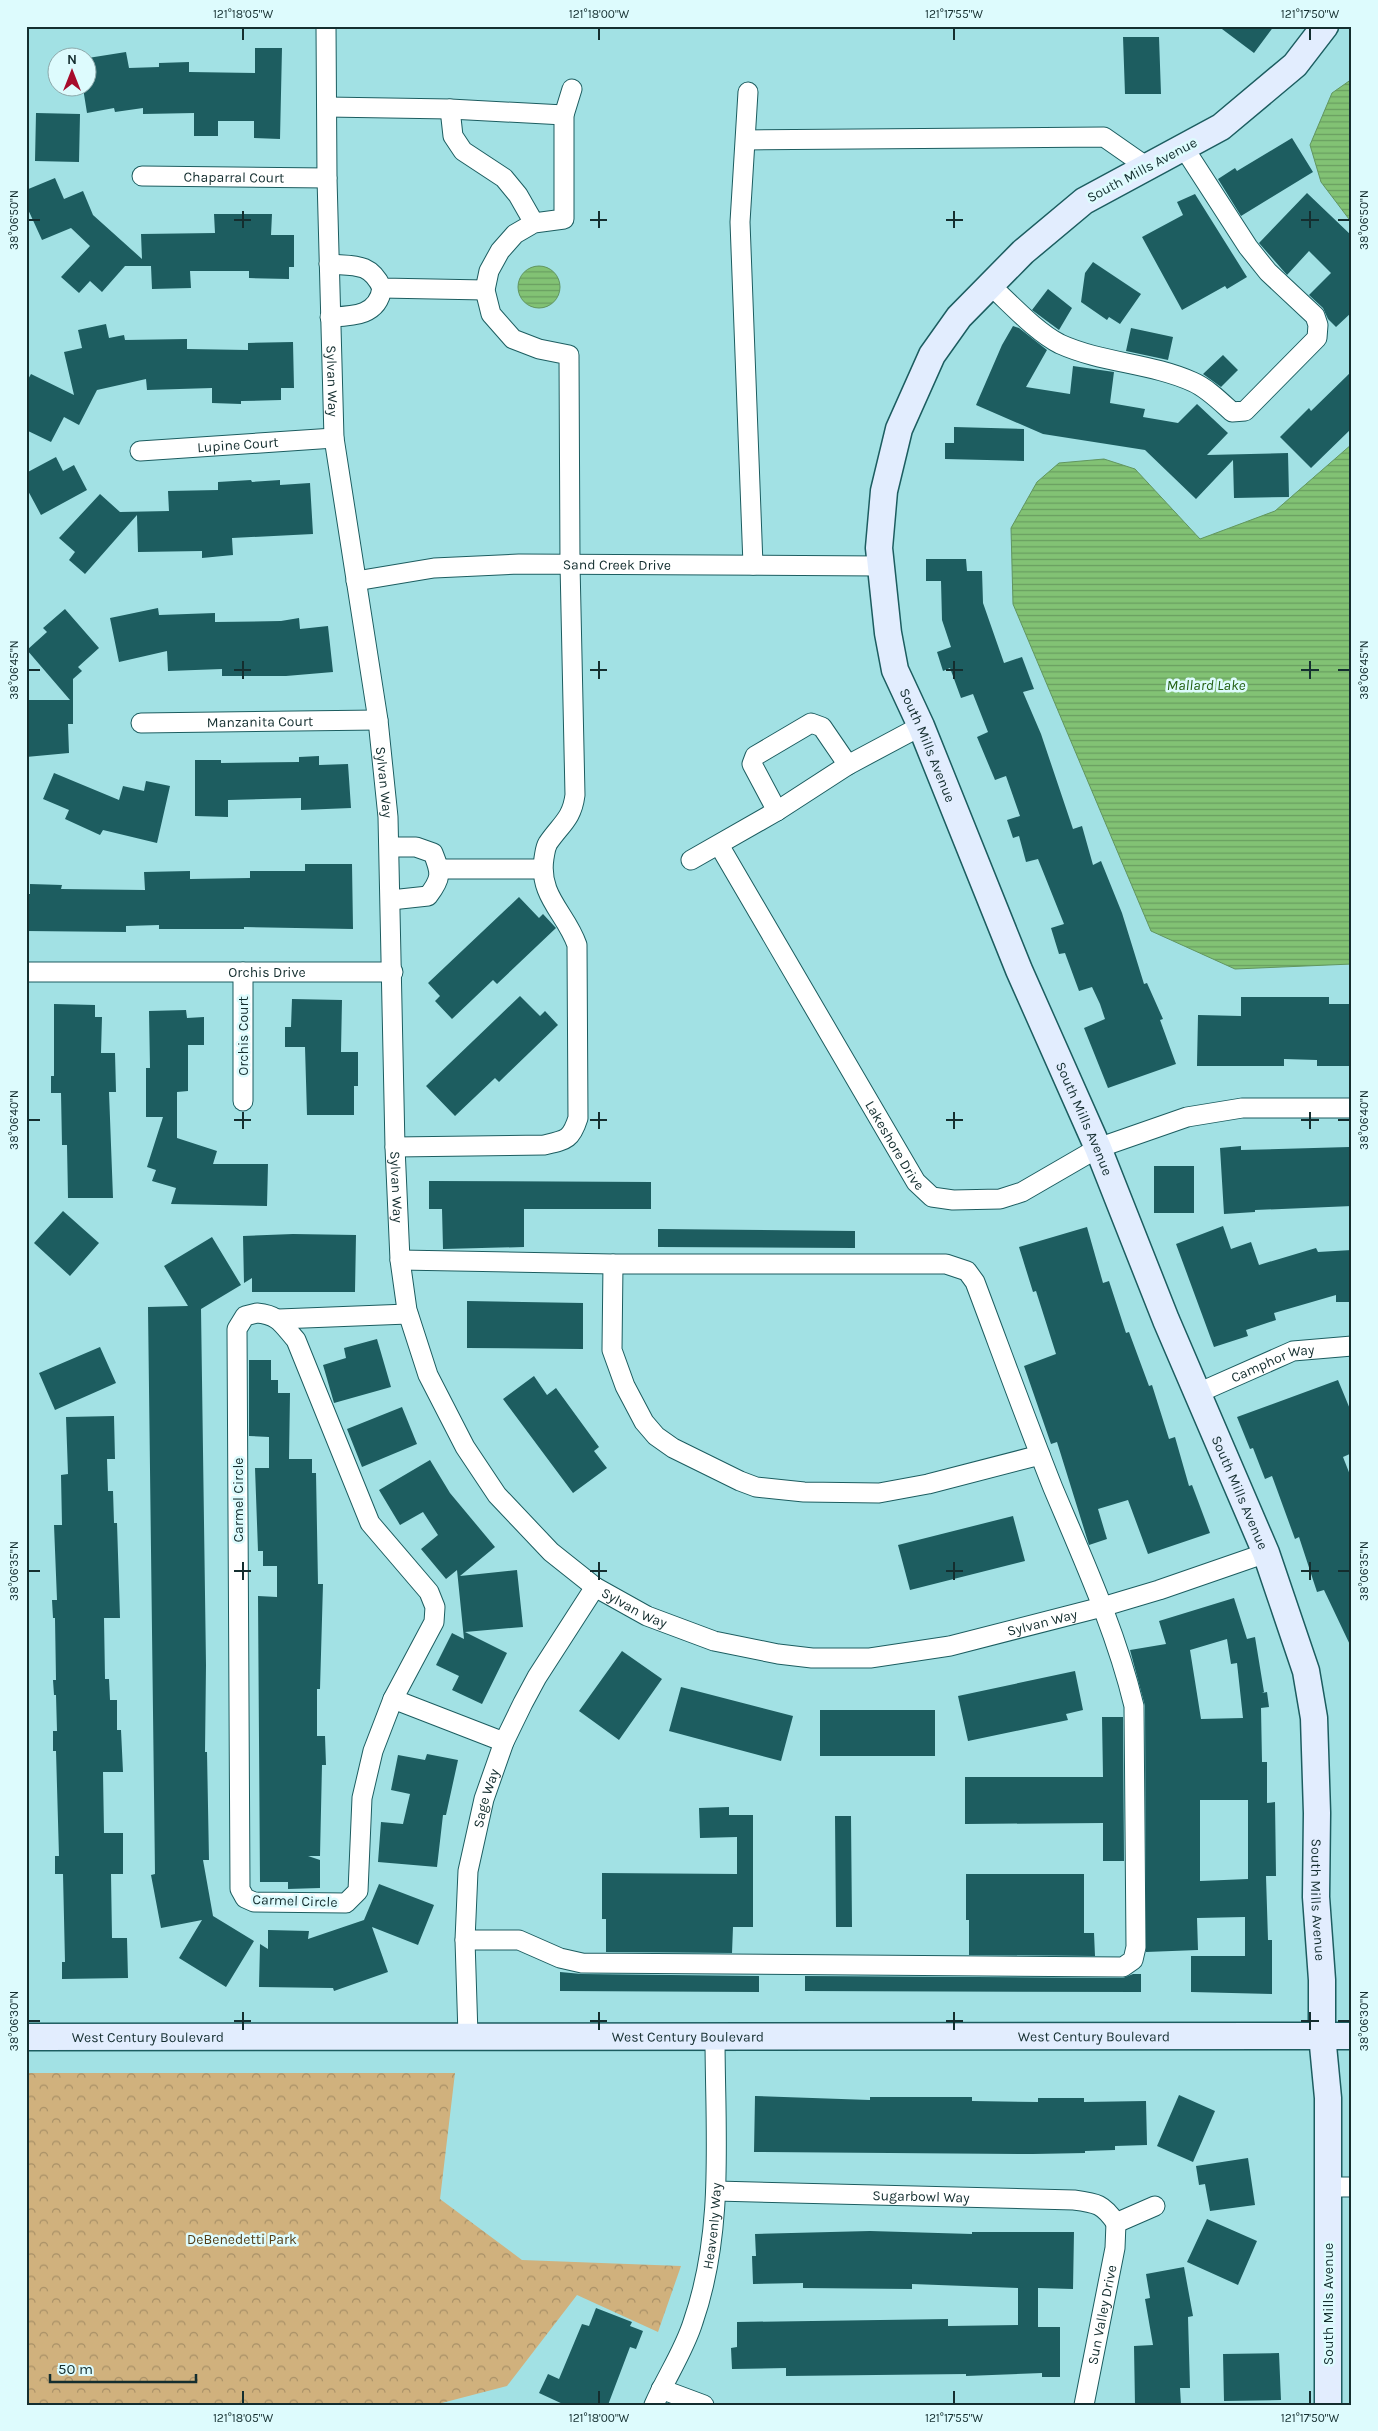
<svg xmlns="http://www.w3.org/2000/svg" width="1378" height="2431" viewBox="0 0 1378 2431" font-family="Karla,sans-serif">
  <style>
    .park { fill: url(#park-crowns) }
    .water { fill: url(#water-rules); stroke: #61965f }
    .building { fill: #1d5d60; fill-rule: evenodd }
    .lines { fill: none; stroke-linecap: round; stroke-linejoin: round }
    .street-casing { stroke: #1c5d60; stroke-width: 21 }
    .secondary-casing { stroke: #1c5d60; stroke-width: 29 }
    .street { stroke: #fff; stroke-width: 19 }
    .secondary { stroke: #e2edfe; stroke-width: 26 }
    .ticks { fill: none; stroke: #142e2f; stroke-width: 2 }
    .labels { text-anchor: middle; dominant-baseline: central; stroke-width: 5; stroke-linejoin: round; paint-order: stroke }
    .street-label { font-size: 14px; fill: #142e2f; stroke: #ddfbfd }
    .park-label { font-size: 14px; fill: #533d16; stroke: #ddfbfd }
    .water-label { font-size: 15px; font-style: italic; fill: #246114; stroke: #ddfbfd }
    .neatline { fill: none; stroke: #142e2f; stroke-width: 2 }
    .ticks-label { font-size: 12px; text-anchor: middle; fill: #142e2f }
  </style>
  <defs>
    <pattern id="park-crowns" width="20" height="18" patternUnits="userSpaceOnUse" patternTransform="scale(1.25)"><rect width="20" height="18" fill="#d0b17d"/><path d="M2 6a3 3 0 1 1 6 0M12 15a3 3 0 1 1 6 0" fill="none" stroke="#a89067"/></pattern>
    <pattern id="water-rules" width="6" height="5" patternUnits="userSpaceOnUse" patternTransform="scale(1.25)"><rect width="6" height="5" fill="#82c274"/><path d="M0 2.5h6" fill="none" stroke="#699e60"/></pattern>
  </defs>
  <rect width="100%" height="100%" fill="#a2e1e4"/>
  <!-- park -->
  <path class="park" d="M26 2073H455L440 2199 522 2260 681 2266 658 2332 577 2295 507 2386 434 2405H26Z"/>
  <!-- water -->
  <path class="water" d="M1352 79V223L1321 182 1310 145 1332 93Z
    M518 287a21 21 0 1 1 42 0a21 21 0 1 1-42 0Z
    M1352 444V964L1235 969 1151 931 1013 604 1011 528 1037 482 1059 463 1104 459 1135 469 1200 539 1275 511Z"/>
  <!-- building -->
  <path class="building" d="M1218 26H1274L1254 53Z
    M1123 37H1159L1161 94H1125Z
    M255 48H282L280 139 254 138V121H218V136H194V113L143 114V108L115 112 114 108 87 113 83 88H88V58L126 52 129 68 159 67V63L189 62V72L255 73Z
    M36 113 80 114 79 162 35 161Z
    M1292 138 1313 172 1241 216 1218 179 1235 168 1237 171Z
    M55 178 64 199 83 191 93 215 142 259 141 234 215 233 214 214H272L271 235H294V267H289V279L249 278V271H190L191 288 152 289 151 266H125L102 292 90 281 79 293 61 277 90 246 71 228 42 240 26 205V190Z
    M1307 193 1352 236V312L1336 327 1328 319 1323 308 1309 295 1331 273 1309 251 1287 275 1259 243Z
    M1195 194 1247 277 1227 289 1225 286 1182 310 1142 237 1183 215 1177 202Z
    M1093 262 1141 294 1120 324 1109 317 1107 320 1081 302 1085 273Z
    M1048 289 1072 308 1059 330 1032 310Z
    M106 324 109 338 124 335 125 340 187 339V349L248 350V343L293 342 294 388H281V400L241 401V404L212 403V388L147 390 146 379 97 390 79 425 64 417 51 442 26 430V383L31 374 74 395 64 352 82 348 78 330Z
    M1013 326 1019 328 1047 350 1026 387 1070 394 1073 366 1114 372 1110 403 1145 409 1143 417 1178 423 1197 404 1228 433 1207 455 1288 453 1289 497 1234 498 1233 460 1196 499 1145 450 1043 434 976 405 1002 345Z
    M1131 328 1173 337 1168 360 1126 351Z
    M1223 355 1238 370 1221 387 1203 374Z
    M1352 371V428L1311 468 1280 437 1309 408 1311 411Z
    M954 427 1024 429V461L945 459V443H954Z
    M56 457 63 471 74 465 87 490 41 515 26 487V473Z
    M251 480 252 482 280 480V485L310 483 313 534 232 538 233 555 202 558V551L138 552 137 515 85 574 69 560 75 552 59 538 100 494 120 512 169 511 168 491 218 490V482Z
    M926 559H966L967 571H982L983 603 1004 663 1022 657 1034 689 1023 692 1041 734 1073 829 1082 826 1093 865 1101 861 1122 913 1144 984 1147 983 1163 1019 1160 1020 1176 1064 1108 1088 1084 1028 1105 1019 1100 1004 1092 987 1079 991 1065 953 1059 954 1051 928 1064 924 1038 859 1026 862 1019 836 1013 838 1007 820 1020 816 1006 776 995 780 977 737 988 732 973 694 961 698 950 668 943 671 937 652 951 647 942 620 941 581H926Z
    M158 608 159 615 215 613V622L281 621 299 618 300 629 328 626 333 672 286 676H222V669L168 671 167 651 119 662 110 618Z
    M65 609 99 648 78 667 82 671 73 679V724H68L69 753 26 757V700H70L27 650 47 632 43 628Z
    M319 756V765L348 764 351 808 301 810V798L228 800V817L195 816V760H221V763L299 762V757Z
    M54 773 119 800 123 786 144 791 146 781 170 786 157 843 103 830 100 835 65 819 69 810 43 799Z
    M305 864H352L353 929 244 927V929H159V925L126 926V932L26 931V894H30V884L62 885 61 889 145 890 144 872 190 871V879L250 878V871H305Z
    M519 897 539 918 543 914 556 928 497 984 493 980 452 1019 435 1001 440 996 428 983Z
    M520 996 540 1016 545 1011 558 1025 499 1082 495 1078 455 1116 426 1086Z
    M1241 997H1329V1004H1352V1066H1317V1060L1284 1059V1066H1197L1198 1015 1241 1016Z
    M292 999 342 1000 341 1052H358V1086H354V1115H307L305 1047H285V1027H291Z
    M54 1004 95 1005V1017H102L101 1053H115L116 1092H109L113 1198H68L67 1145H62L61 1093H51V1076H54Z
    M186 1010 187 1018 204 1017V1045H188V1091L177 1092V1138L217 1151 213 1164H268L267 1206 171 1204 176 1188 152 1181 156 1170 147 1167 163 1117H146V1068H150L149 1011Z
    M1241 1146V1150L1349 1147V1166H1352V1206L1255 1210V1212L1224 1214 1220 1148Z
    M1154 1166H1194V1213H1154Z
    M429 1181 651 1182V1209H524V1247L443 1249 442 1209H429Z
    M63 1211 99 1243 70 1276 34 1243Z
    M1223 1226 1231 1249 1251 1242 1259 1265 1316 1248 1318 1252 1352 1250V1302H1336V1295L1274 1313 1276 1320 1246 1330 1248 1336 1214 1347 1176 1244Z
    M1087 1227 1103 1283 1109 1281 1126 1333 1129 1332 1149 1386 1152 1385 1169 1439 1175 1437 1189 1486 1192 1485 1210 1533 1148 1554 1128 1500 1098 1509 1107 1539 1089 1545 1057 1442 1051 1444 1024 1366 1056 1354 1036 1291 1033 1292 1019 1247Z
    M658 1229 855 1231V1248L658 1247Z
    M293 1234 356 1235 355 1292H252V1278L244 1283 243 1236Z
    M212 1237 241 1285 201 1309 206 1665 205 1752H207L209 1860H203L213 1916 254 1941 226 1987 179 1958 202 1920 161 1928 151 1875 155 1874 148 1307 188 1306 164 1266Z
    M467 1301 583 1303V1349L467 1348Z
    M377 1339 391 1387 334 1403 323 1365 346 1358 344 1348Z
    M100 1347 116 1383 55 1410 39 1373Z
    M249 1360H271V1380H278V1393H290L289 1459H312V1473H316L318 1584H323L320 1689H317V1736H325L326 1765H322L320 1856H308L320 1860V1888L288 1889V1882H260L258 1596 277 1597V1566H263V1551H258L255 1468H269V1437L249 1436Z
    M534 1376 547 1395 556 1388 599 1447 594 1451 607 1468 573 1493 503 1399Z
    M1338 1380 1352 1414V1453L1343 1457 1352 1480V1649L1324 1590 1317 1592 1299 1537 1295 1539 1272 1476 1265 1479 1253 1448 1250 1449 1237 1417Z
    M402 1407 417 1444 362 1467 347 1429Z
    M114 1416 115 1459H107L108 1491H113L114 1523H117L120 1618H104L105 1679H109L110 1700H117V1730H121L123 1772H103L104 1833H123V1874H111L112 1938H127L128 1978 62 1979V1962H65L63 1874H55V1856H59L56 1751H53V1731H57L56 1695H54L53 1680H56L55 1618H53L52 1600H57L54 1525H62L61 1475 68 1474 66 1417Z
    M430 1460 450 1493 495 1547 460 1576 517 1570 523 1627 465 1632 507 1653 482 1704 452 1690 459 1676 436 1665 452 1633 464 1639 457 1570 446 1579 421 1549 438 1535 423 1512 400 1525 379 1490Z
    M1013 1516 1025 1561 910 1590 898 1545Z
    M1234 1598 1247 1639 1255 1637 1264 1692 1262 1693 1267 1692 1269 1707 1261 1708 1262 1762H1267V1803L1275 1802 1276 1876H1266L1268 1940H1272V1994L1191 1992V1956H1245V1917L1197 1918 1198 1950 1146 1952 1145 1706 1130 1650 1166 1644 1159 1621ZM1227 1639 1231 1664 1237 1663 1243 1718 1201 1719 1190 1650ZM1200 1800H1248V1879L1200 1881Z
    M622 1651 662 1679 619 1740 579 1711Z
    M1075 1671 1083 1710 1066 1714 1068 1720 968 1741 958 1696Z
    M681 1687 793 1716 781 1761 669 1731Z
    M820 1710H935V1756H820Z
    M1102 1717H1123L1124 1861H1103V1823L965 1824V1777H1103Z
    M427 1754 458 1760 446 1815H443L437 1867 378 1862 381 1822 403 1824 410 1794 391 1790 398 1755 425 1760Z
    M729 1807V1815H753V1927H733L732 1953 606 1952V1919H602V1873L737 1874V1837L700 1838 699 1808Z
    M835 1816H851L852 1927H836Z
    M966 1874H1084V1933H1094L1095 1956 969 1955V1920H966Z
    M379 1884 434 1905 418 1945 372 1927 388 1972 334 1991 333 1988 259 1987 260 1944 268 1949V1930L309 1931 308 1939 364 1920Z
    M560 1972 582 1974 759 1976V1992L560 1991Z
    M1133 1974H1141V1992L805 1991V1976L1123 1978Z
    M1179 2095 1215 2111 1193 2162 1157 2146Z
    M755 2096 870 2100V2097H972V2101L1038 2102V2098H1084V2102L1146 2101 1147 2145 1115 2146V2150L1085 2151V2153L1033 2154 754 2152Z
    M1248 2158 1255 2205 1210 2211 1205 2184 1199 2185 1196 2166Z
    M1207 2219 1257 2241 1238 2285 1187 2262Z
    M870 2231 972 2234V2232H1074L1073 2289 1038 2288V2327H1060V2377H1042V2373L966 2376V2374L786 2376V2368L732 2369 731 2348 737 2347V2322L948 2319V2326L1018 2325V2288L912 2284V2289L803 2288V2283L753 2284 752 2256H756L755 2234Z
    M1184 2267 1193 2316 1188 2317 1190 2388H1180L1181 2405H1135L1134 2346 1153 2345 1145 2299 1150 2298 1146 2274Z
    M596 2308 632 2322 630 2326 643 2331 636 2349 630 2347 608 2405H565L539 2393 548 2374 559 2379 582 2324 589 2326Z
    M1279 2353 1281 2400 1224 2401 1223 2354Z"/>
  <g class="lines">
    <!-- street casing -->
    <g class="street-casing">
      <g id="street">
        <path id="s1" d="M326 26 327 178 334 438 378 720 388 817 395 1147 400 1260 407 1310 428 1375 465 1447 497 1495 551 1552 595 1587 647 1616 714 1641 778 1654 812 1658H870L950 1646 1102 1607 1159 1590 1266 1553"/>
        <path d="M748 92 740 222 753 565"/>
        <path d="M327 107 450 109 564 115"/>
        <path d="M450 109 453 136 463 151 504 178 518 195 534 223"/>
        <path d="M746 140 1104 137 1147 167"/>
        <path id="s2" d="M142 176 327 178"/>
        <path d="M329 264C354 266 370 262 382 288L485 290"/>
        <path d="M990 285C1010 303 1036 332 1060 344 1102 363 1151 363 1193 382 1207 388 1221 402 1232 412L1245 411 1317 338 1318 325 1315 316 1268 272 1248 247 1184 148"/>
        <path d="M330 317C353 316 378 316 382 288"/>
        <path id="s3" d="M140 451 334 438"/>
        <path id="s4" d="M356 581 434 568 519 564 880 566"/>
        <path id="s5" d="M141 723 378 720"/>
        <path d="M777 811 752 764 755 756 811 723 822 727 848 765"/>
        <path id="s6" d="M719 845 916 1182 932 1197 953 1200 1000 1199 1022 1192 1098 1148 1187 1117 1242 1108H1352"/>
        <path d="M390 847H416L433 853C441 873 442 878 428 896L391 900"/>
        <path d="M691 860 777 811 848 765 921 726"/>
        <path d="M440 869H542"/>
        <path id="s7" d="M26 972H393"/>
        <path d="M243 972V1101"/>
        <path d="M395 1147 544 1145C566 1140 571 1140 578 1118L577 945C566 913 538 896 544 858 545 853 545 848 548 843 561 824 572 819 575 795L570 564 569 355 539 349 513 339 491 314 485 290 489 271 500 251 515 234 534 223 564 219V115L572 89"/>
        <path d="M400 1260 613 1264H946L967 1271 975 1282C1001 1351 1026 1420 1053 1488 1083 1559 1116 1631 1134 1706L1136 1947 1133 1960 1123 1967 582 1963 560 1958 519 1940H465"/>
        <path d="M613 1264 612 1350 625 1386 644 1422 656 1436 673 1448 740 1481 756 1487 804 1492 879 1493 928 1484 1040 1455"/>
        <path d="M257 1313C279 1315 282 1324 296 1340L370 1523 429 1592 435 1607 434 1622 393 1699 373 1751 362 1798 358 1891 346 1903 254 1902 245 1898 240 1889 237 1329 245 1316Z"/>
        <path d="M279 1319 408 1314"/>
        <path id="s8" d="M1198 1393 1293 1351 1352 1346"/>
        <path d="M393 1699 504 1742"/>
        <path id="s9" d="M468 2035 465 1940 468 1871 484 1799 504 1742 523 1703 537 1677 595 1587"/>
        <path d="M1327 2187H1352"/>
        <path id="s10" d="M716 2191 1074 2200C1097 2203 1103 2204 1116 2223"/>
        <path d="M1116 2223 1155 2206"/>
        <path d="M661 2389 704 2405"/>
        <path id="s11" d="M654 2405C666 2377 684 2351 693 2322 725 2230 715 2132 715 2036"/>
        <path id="s12" d="M1084 2405 1115 2248 1116 2223"/>
      </g>
    </g>
    <!-- secondary casing -->
    <g class="secondary-casing">
      <g id="secondary">
        <path id="s13" d="M1325 26 1295 65 1221 127 1084 201 1023 252 959 317 932 355 899 429 884 491 879 548 888 633 895 670 921 726 1019 970 1098 1148 1166 1320 1266 1553 1306 1671 1314 1718 1317 1813 1316 1897 1322 1980V2035L1328 2098V2405"/>
        <path id="s14" d="M26 2037 1352 2036"/>
      </g>
    </g>
    <!-- street -->
    <use href="#street" class="street"/>
    <!-- secondary -->
    <use href="#secondary" class="secondary"/>
  </g>
  <!-- ticks -->
  <path class="ticks" d="M243 28V40M599 28V40M954 28V40M1310 28V40M243 211V228M599 211V228M954 211V228M1310 211V228M28 220H40M234 220H251M590 220H607M946 220H963M1301 220H1319M1338 220H1350M243 661V679M599 661V679M954 661V679M1310 661V679M28 670H40M234 670H251M590 670H607M946 670H963M1301 670H1319M1338 670H1350M243 1112V1129M599 1112V1129M954 1112V1129M1310 1112V1129M28 1120H40M234 1120H251M590 1120H607M946 1120H963M1301 1120H1319M1338 1120H1350M243 1562V1580M599 1562V1580M954 1562V1580M1310 1562V1580M28 1571H40M234 1571H251M590 1571H607M946 1571H963M1301 1571H1319M1338 1571H1350M243 2012V2030M599 2012V2030M954 2012V2030M1310 2012V2030M28 2021H40M234 2021H251M590 2021H607M946 2021H963M1301 2021H1319M1338 2021H1350M243 2391V2404M599 2391V2404M954 2391V2404M1310 2391V2404"/>
  <g class="labels">
    <!-- street labels -->
    <g class="street-label">
      <text transform="translate(1142 170) rotate(-28)">South Mills Avenue</text>
      <text stroke="none"><textPath href="#s2" startOffset="92">Chaparral Court</textPath></text>
      <text stroke="none"><textPath href="#s1" startOffset="355">Sylvan Way</textPath></text>
      <text stroke="none"><textPath href="#s3" startOffset="98">Lupine Court</textPath></text>
      <text stroke="none"><textPath href="#s4" startOffset="262">Sand Creek Drive</textPath></text>
      <text stroke="none"><textPath href="#s5" startOffset="119">Manzanita Court</textPath></text>
      <text stroke="none"><textPath href="#s13" startOffset="926">South Mills Avenue</textPath></text>
      <text stroke="none"><textPath href="#s1" startOffset="760">Sylvan Way</textPath></text>
      <text stroke="none"><textPath href="#s7" startOffset="241">Orchis Drive</textPath></text>
      <text transform="translate(243 1036) rotate(-90)">Orchis Court</text>
      <text stroke="none"><textPath href="#s13" startOffset="1331">South Mills Avenue</textPath></text>
      <text stroke="none"><textPath href="#s6" startOffset="348">Lakeshore Drive</textPath></text>
      <text stroke="none"><textPath href="#s1" startOffset="1165">Sylvan Way</textPath></text>
      <text stroke="none"><textPath href="#s8" startOffset="81">Camphor Way</textPath></text>
      <text stroke="none"><textPath href="#s13" startOffset="1736">South Mills Avenue</textPath></text>
      <text transform="translate(238 1500) rotate(-90)">Carmel Circle</text>
      <text stroke="none"><textPath href="#s1" startOffset="1675">Sylvan Way</textPath></text>
      <text stroke="none"><textPath href="#s1" startOffset="2095">Sylvan Way</textPath></text>
      <text stroke="none"><textPath href="#s9" startOffset="239">Sage Way</textPath></text>
      <text stroke="none"><textPath href="#s13" startOffset="2156">South Mills Avenue</textPath></text>
      <text transform="translate(295 1901) rotate(2)">Carmel Circle</text>
      <text stroke="none"><textPath href="#s14" startOffset="122">West Century Boulevard</textPath></text>
      <text stroke="none"><textPath href="#s14" startOffset="662">West Century Boulevard</textPath></text>
      <text stroke="none"><textPath href="#s14" startOffset="1068">West Century Boulevard</textPath></text>
      <text stroke="none"><textPath href="#s10" startOffset="205">Sugarbowl Way</textPath></text>
      <text stroke="none"><textPath href="#s11" startOffset="190">Heavenly Way</textPath></text>
      <text transform="translate(1328 2304) rotate(-90)">South Mills Avenue</text>
      <text stroke="none"><textPath href="#s12" startOffset="92">Sun Valley Drive</textPath></text>
    </g>
    <!-- park labels -->
    <g class="park-label">
      <text x="242" y="2239">DeBenedetti Park</text>
    </g>
    <!-- water labels -->
    <g class="water-label">
      <text x="1206" y="685">Mallard Lake</text>
    </g>
  </g>
  <!-- border -->
  <rect width="1378" height="2431" fill="none" stroke="#ddfbfd" stroke-width="55"/>
  <!-- north arrow -->
  <g transform="translate(72 72)"><circle r="24" fill="#ddfbfd" stroke="#8da9ab"/>
  <path d="M0-4L9 19L0 12L-9 19Z" fill="#a60c2b"/>
  <text y="-8" font-size="14" font-weight="bold" text-anchor="middle" fill="#142e2f">N</text>
  </g>
  <!-- scale -->
  <path d="M50 2374v8h146v-8" fill="none" stroke="#142e2f" stroke-width="2.5"/>
  <text x="58" y="2374" font-size="15" fill="#142e2f" stroke="#ddfbfd" stroke-width="4" paint-order="stroke">50 m</text>
  <rect x="28" y="28" width="1322" height="2376" class="neatline"/>
  <g class="ticks-label">
    <text x="243" y="18">121°18'05"W</text>
    <text x="599" y="18">121°18'00"W</text>
    <text x="954" y="18">121°17'55"W</text>
    <text x="1310" y="18">121°17'50"W</text>
    <text transform="translate(14 220) rotate(-90)" y="4">38°06'50"N</text>
    <text transform="translate(1364 220) rotate(-90)" y="4">38°06'50"N</text>
    <text transform="translate(14 670) rotate(-90)" y="4">38°06'45"N</text>
    <text transform="translate(1364 670) rotate(-90)" y="4">38°06'45"N</text>
    <text transform="translate(14 1120) rotate(-90)" y="4">38°06'40"N</text>
    <text transform="translate(1364 1120) rotate(-90)" y="4">38°06'40"N</text>
    <text transform="translate(14 1571) rotate(-90)" y="4">38°06'35"N</text>
    <text transform="translate(1364 1571) rotate(-90)" y="4">38°06'35"N</text>
    <text transform="translate(14 2021) rotate(-90)" y="4">38°06'30"N</text>
    <text transform="translate(1364 2021) rotate(-90)" y="4">38°06'30"N</text>
    <text x="243" y="2422">121°18'05"W</text>
    <text x="599" y="2422">121°18'00"W</text>
    <text x="954" y="2422">121°17'55"W</text>
    <text x="1310" y="2422">121°17'50"W</text>
  </g>
</svg>
